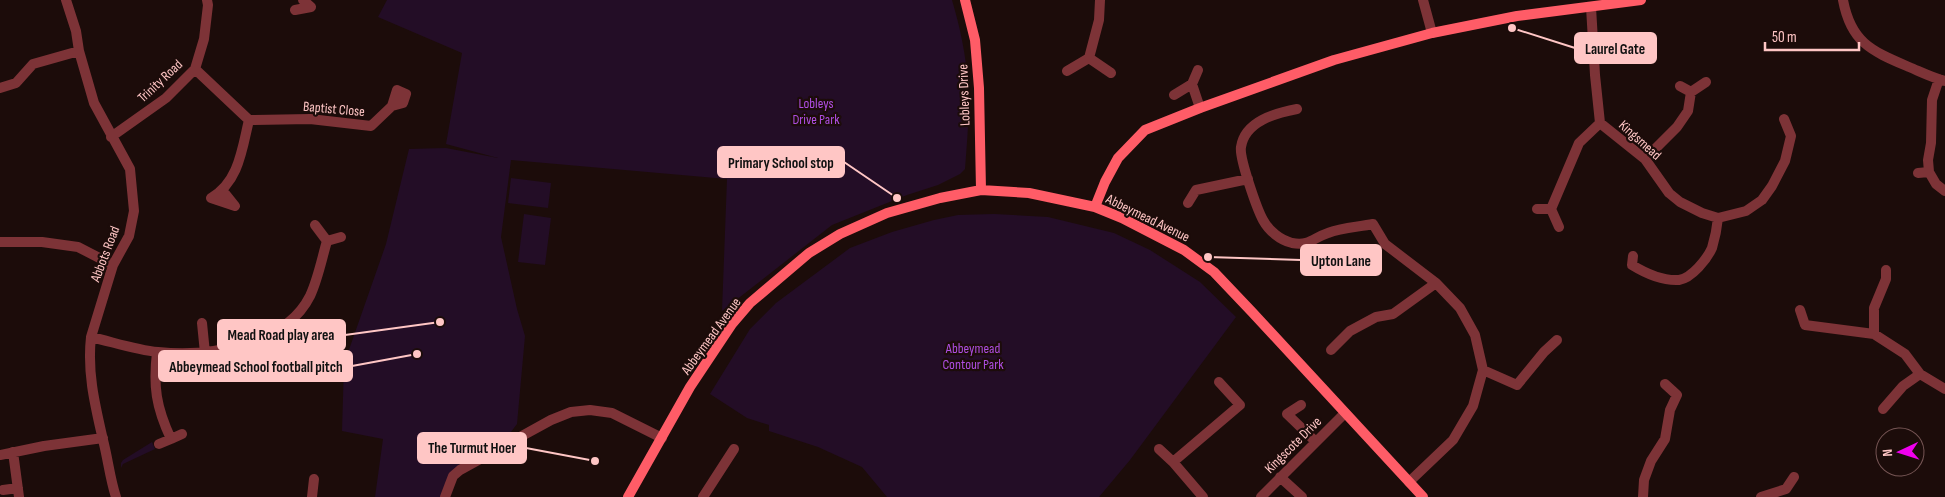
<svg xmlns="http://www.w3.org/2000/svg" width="1945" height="497" viewBox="0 0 1945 497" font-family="'Sofia Sans Condensed',sans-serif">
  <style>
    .green { fill: #230d26 }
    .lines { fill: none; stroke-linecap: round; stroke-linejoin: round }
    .street { stroke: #7d3337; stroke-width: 10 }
    .secondary { stroke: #ff5c67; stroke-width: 10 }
    .labels { text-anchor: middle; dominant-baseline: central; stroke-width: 4.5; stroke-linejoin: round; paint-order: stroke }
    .street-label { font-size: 14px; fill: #ffc6c5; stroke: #1c0c0a }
    .park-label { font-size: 14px; fill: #af4ee2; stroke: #1c0c0a }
    .leader { fill: none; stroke: #ffc6c5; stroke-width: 2 }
    .callout-dot { fill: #ffc6c5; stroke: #1c0c0a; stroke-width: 2 }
    .callout { fill: #ffc6c5; stroke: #ffc6c5; stroke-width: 2 }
    .callout-label { font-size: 15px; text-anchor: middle; font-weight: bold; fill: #111 }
  </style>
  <rect width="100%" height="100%" fill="#1c0c0a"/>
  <!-- green -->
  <path class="green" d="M387 0H952C960 27 966 55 968 84 970 112 967 141 965 169L960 174 938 185 907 195 832 225 722 311 727 179 511 160 501 237 517 309 525 336 517 424 497 450 460 470 445 497H375L383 439 342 431 344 364 386 244 409 149 446 148 498 158 446 144 462 53 378 17Z
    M511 178 551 183 548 208 508 203Z
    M524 214 551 218 545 265 518 262Z
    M994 214 1048 217 1114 233 1150 250 1200 282 1236 317 1130 460 1099 497H887L862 467 818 447 769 431V425L747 418 710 394 750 329 776 303 850 248 892 232 934 220 958 215Z
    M152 442 155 449 123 464 121 468V463L123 460Z"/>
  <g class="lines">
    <!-- street -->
    <path class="street" d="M66 0 76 31 79 51 94 103 130 169 134 211 129 236 113 265 91 337C87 373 95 405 103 440 108 459 110 479 116 497
      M1423 0 1432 33
      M1843 0C1851 43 1872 51 1909 67 1921 72 1933 78 1945 81
      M295 10 311 7 303 0
      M1089 58 1111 73
      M195 69 249 120C242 149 239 182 211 198
      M1067 71 1089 58 1099 20 1100 0
      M1939 79 1932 100 1931 143 1928 160 1929 172 1936 184 1945 191
      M1192 84 1198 70
      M1680 86 1691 92
      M0 88 16 83 33 64 79 51
      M1174 95 1192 84 1200 108
      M1297 109C1276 113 1245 121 1241 147 1239 158 1257 209 1263 220 1269 231 1280 240 1292 243 1310 246 1313 238 1328 233 1341 228 1358 227 1373 224L1385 244 1436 283 1460 308 1475 335 1483 370 1473 406 1453 440 1409 482
      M249 120 310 119 371 126 392 106 397 90 406 94 403 103 392 106
      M1600 123 1645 159 1669 193 1680 202 1702 213 1718 218 1746 211 1762 200 1772 186 1785 161 1791 136 1784 119
      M111 137 166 98 195 69 204 39 208 5 207 0
      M1645 159 1677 127 1688 111 1691 92 1706 82
      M1918 173 1929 172
      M211 198 235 206 223 191
      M1188 203 1196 190 1248 179
      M1537 209H1551
      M1559 227 1551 209 1579 143 1600 123 1595 75 1591 7
      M327 241 341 237
      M0 242H42L78 247 113 265
      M1633 256 1632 265C1645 273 1663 281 1679 280 1692 278 1707 259 1712 248 1715 238 1717 228 1718 218
      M1800 310 1805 325 1874 334 1905 354 1920 374 1945 389
      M202 323 205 353
      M1874 334V308L1886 279V270
      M91 337C113 342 136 350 158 352 208 357 285 346 310 296 318 279 322 258 327 241L315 225
      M1331 350 1350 331 1376 317 1393 314 1436 283
      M157 352C153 386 156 407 171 439L159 444
      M1483 370 1517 385 1544 352 1557 340
      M1301 405 1287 414 1316 442
      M1883 409 1903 386 1920 374
      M171 439 182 434
      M1159 449 1173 462
      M13 452 19 497
      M0 455 44 446 103 438
      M1280 477 1302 497
      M3 490 18 488
      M312 497 314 479
      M445 497 453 476 460 470 551 420 571 412 590 410 612 413 662 438
      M703 497 734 449
      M1203 497 1173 462 1240 405 1219 382
      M1261 497 1345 413
      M1643 497 1644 480 1651 461 1665 439 1670 410 1677 395 1665 384
      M1761 497 1786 489 1794 477"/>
    <!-- secondary -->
    <path class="secondary" d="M965 0 975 40 979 88 981 190
      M1095 207 1105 182 1118 158 1145 130 1200 108 1334 60 1432 33 1517 16 1641 0
      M628 497 690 387 732 324 750 303 809 253 840 234 887 213 940 198 981 190 1029 193 1095 207 1122 218 1184 250 1214 272 1252 312 1423 497"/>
  </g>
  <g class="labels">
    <!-- street labels -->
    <g class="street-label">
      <text transform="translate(160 81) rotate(-43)">Trinity Road</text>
      <text transform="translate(964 95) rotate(-92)">Lobleys Drive</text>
      <text transform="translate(334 109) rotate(5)">Baptist Close</text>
      <text transform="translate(1640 140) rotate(42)">Kingsmead</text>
      <text transform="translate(1148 218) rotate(26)">Abbeymead Avenue</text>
      <text transform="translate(105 254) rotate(-69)">Abbots Road</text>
      <text transform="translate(711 336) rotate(-54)">Abbeymead Avenue</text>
      <text transform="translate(1293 445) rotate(-45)">Kingscote Drive</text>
    </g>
    <!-- park labels -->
    <g class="park-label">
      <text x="816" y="103">Lobleys<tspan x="816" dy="16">Drive Park</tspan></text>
      <text x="973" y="348">Abbeymead<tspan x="973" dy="16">Contour Park</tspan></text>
    </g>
  </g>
  <!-- callouts -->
  <path class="leader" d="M1512 28L1575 48M897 198L844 162M1208 257L1301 260M440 322L345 335M417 354L352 366M595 461L526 448"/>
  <g class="callout-dot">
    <circle cx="1512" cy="28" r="5"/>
    <circle cx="897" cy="198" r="5"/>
    <circle cx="1208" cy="257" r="5"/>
    <circle cx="440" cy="322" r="5"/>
    <circle cx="417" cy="354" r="5"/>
    <circle cx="595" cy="461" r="5"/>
  </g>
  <g class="callout">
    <rect x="1575" y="33" width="81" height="30" rx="5"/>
    <rect x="718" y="147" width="126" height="30" rx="5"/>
    <rect x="1301" y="245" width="80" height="30" rx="5"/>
    <rect x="218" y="320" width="127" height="30" rx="5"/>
    <rect x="159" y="351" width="193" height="30" rx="5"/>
    <rect x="418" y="433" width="108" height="30" rx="5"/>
  </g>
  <g class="callout-label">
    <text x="1615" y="54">Laurel Gate</text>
    <text x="781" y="168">Primary School stop</text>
    <text x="1341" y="266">Upton Lane</text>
    <text x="281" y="340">Mead Road play area</text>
    <text x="256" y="372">Abbeymead School football pitch</text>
    <text x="472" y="453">The Turmut Hoer</text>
  </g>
  <!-- north arrow -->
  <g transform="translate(1900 452) rotate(266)"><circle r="24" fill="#1c0c0a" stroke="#775655"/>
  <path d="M0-4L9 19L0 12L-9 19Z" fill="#f000ef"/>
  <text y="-8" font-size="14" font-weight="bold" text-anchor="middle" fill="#ffc6c5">N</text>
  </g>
  <!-- scale -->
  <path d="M1765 42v8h94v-8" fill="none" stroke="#ffc6c5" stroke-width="2.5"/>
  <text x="1772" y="42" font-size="15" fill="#ffc6c5" stroke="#1c0c0a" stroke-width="4" paint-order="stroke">50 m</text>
</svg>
